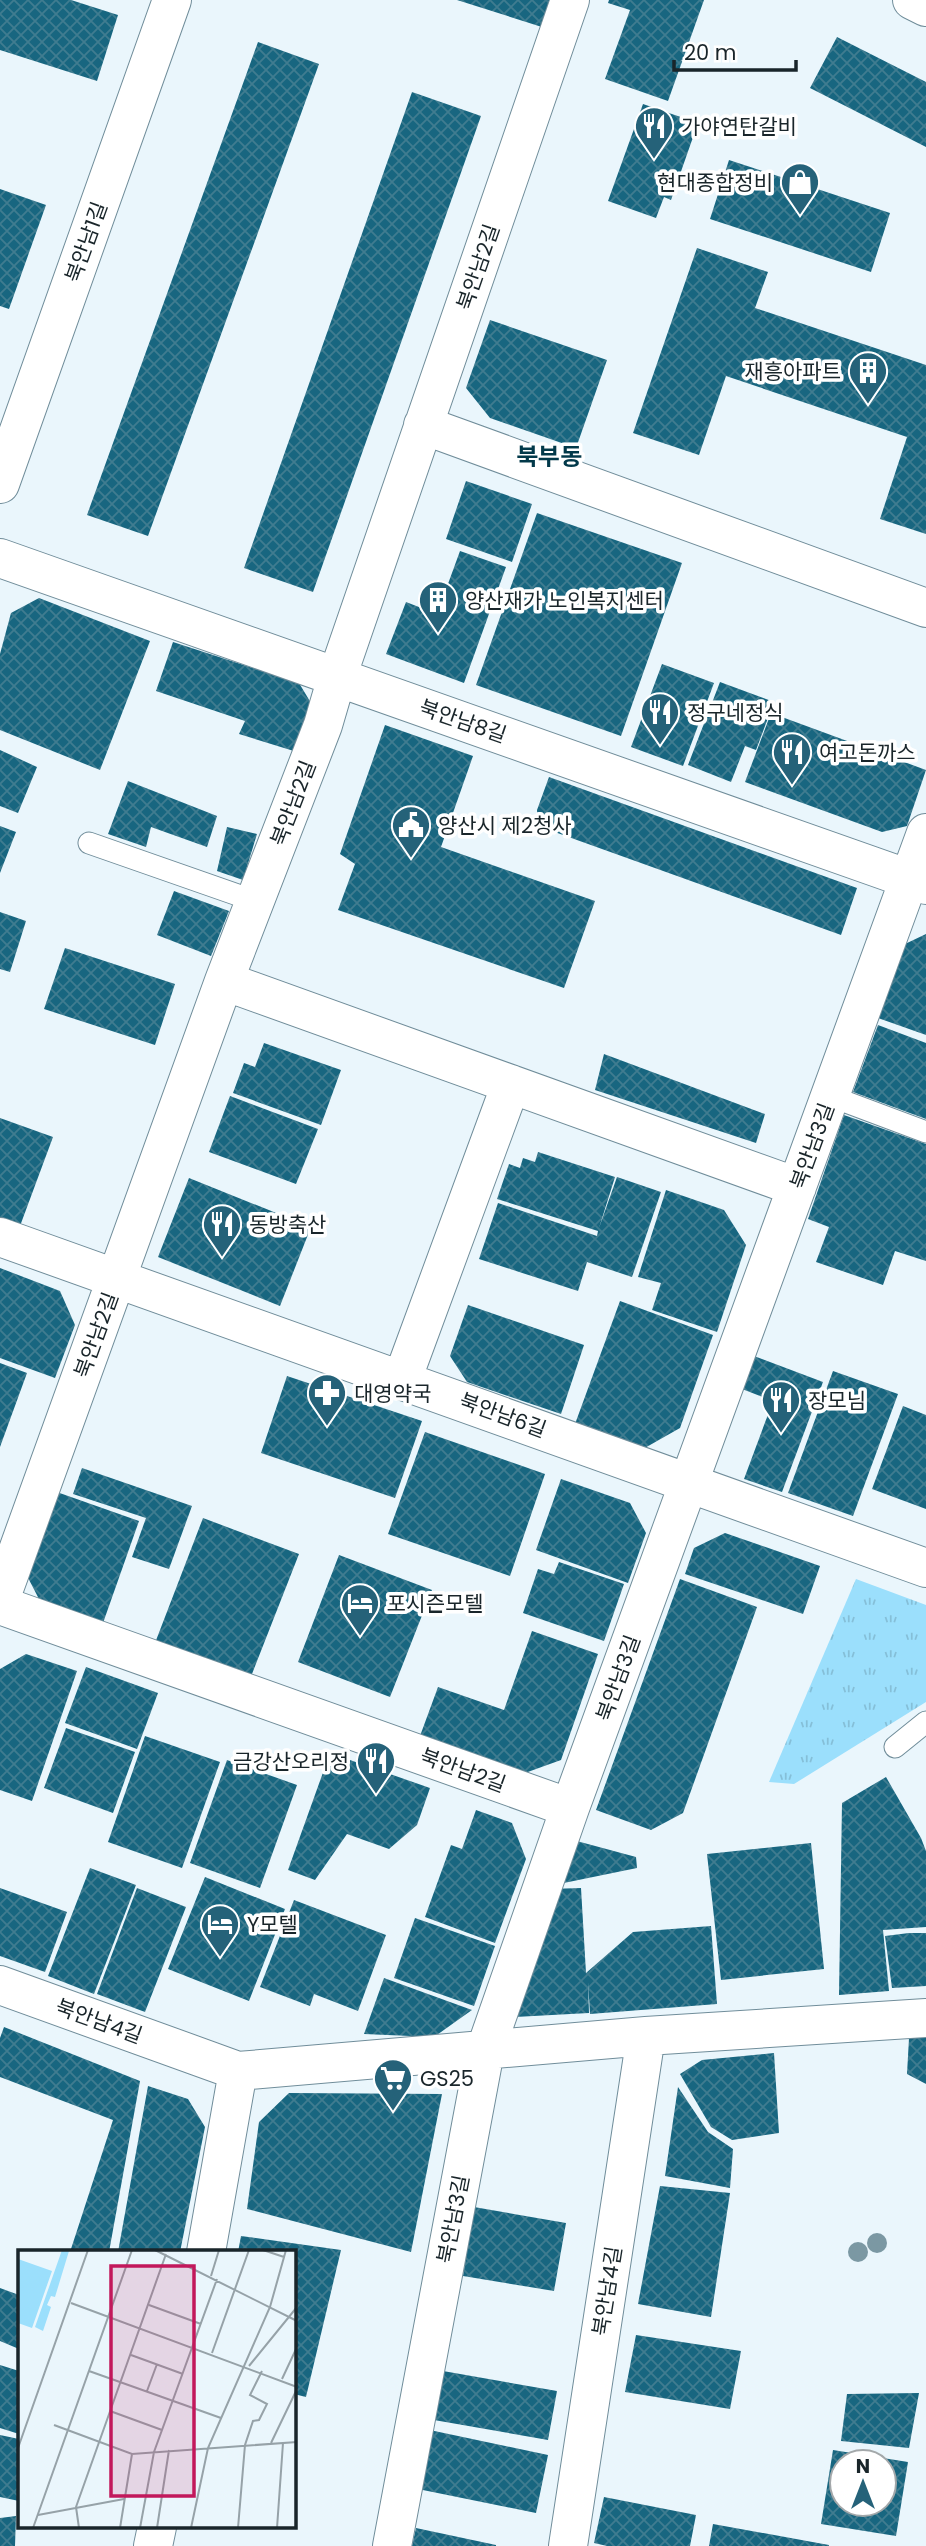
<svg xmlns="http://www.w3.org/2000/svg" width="926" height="2546" viewBox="0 0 926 2546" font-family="Poppins,'Noto Sans KR',sans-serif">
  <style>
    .grass { fill: url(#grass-tufts) }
    .building { fill: url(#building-cross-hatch); fill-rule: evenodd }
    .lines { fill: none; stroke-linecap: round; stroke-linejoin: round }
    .lane-casing { stroke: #708d9a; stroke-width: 23 }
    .street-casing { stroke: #708d9a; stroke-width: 40 }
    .secondary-casing { stroke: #708d9a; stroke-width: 40 }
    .lane { stroke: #fff; stroke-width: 21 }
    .street { stroke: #fff; stroke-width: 38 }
    .secondary { stroke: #fff; stroke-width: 38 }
    .tree { fill: #7b98a3 }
    .labels { text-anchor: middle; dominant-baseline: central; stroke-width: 7; stroke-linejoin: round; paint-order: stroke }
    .poi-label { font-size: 21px; fill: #19252a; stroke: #fff; text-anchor: start }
    .street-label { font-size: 21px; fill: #19252a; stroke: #fff }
    .quarter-label { font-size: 24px; font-weight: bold; fill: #02394a; stroke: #fff }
    .inset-road { fill: none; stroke: #96a2a8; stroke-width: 2 }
    .view { fill: #c2185b; fill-opacity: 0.15; stroke: #c2185b; stroke-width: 3.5 }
    .inset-edge { fill: none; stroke: #19252a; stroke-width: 3.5 }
  </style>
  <defs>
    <pattern id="grass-tufts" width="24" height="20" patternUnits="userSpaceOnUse" patternTransform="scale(1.75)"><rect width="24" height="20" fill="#9bdffc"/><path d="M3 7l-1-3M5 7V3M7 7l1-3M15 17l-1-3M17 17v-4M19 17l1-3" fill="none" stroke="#85bfd8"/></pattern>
    <pattern id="building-cross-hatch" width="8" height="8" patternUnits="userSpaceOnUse" patternTransform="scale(1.75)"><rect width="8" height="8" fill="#186680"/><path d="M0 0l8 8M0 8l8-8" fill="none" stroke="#407c90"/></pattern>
  </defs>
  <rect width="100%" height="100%" fill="#eaf6fc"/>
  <!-- grass -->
  <path class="grass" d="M856 1579 926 1605V1702L794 1784 769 1782Z"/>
  <!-- building -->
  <path class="building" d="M0 0H71L118 15 97 81 0 50Z
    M457 0H554L545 28Z
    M609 0H704L668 101 605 79 630 10 608 3Z
    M837 37 926 82V147L810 88Z
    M258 42 319 64 148 536 87 515Z
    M412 92 481 116 313 592 244 568Z
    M643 104 698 123 671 200 664 197 656 218 608 201Z
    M729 160 890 213 871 272 710 219Z
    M0 189 46 205 9 309 0 306Z
    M697 248 768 272 755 308 926 365V534L880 519 907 437 726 376 699 455 633 433Z
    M490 320 607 360 576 448 490 418 466 388Z
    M466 481 532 504 512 562 446 539Z
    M537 513 682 563 621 736 476 685Z
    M460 551 506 567 464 683 386 654 406 602 437 614Z
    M39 598 150 641 100 770 0 730V654L11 613Z
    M173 642 299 683 317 713 297 752 239 734 245 721 156 691Z
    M662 664 714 683 683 766 631 747Z
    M720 682 774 702 756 750 745 746 731 782 688 765Z
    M771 713 926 770 907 826 882 832 745 782Z
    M385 725 473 756 441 847 595 901 564 988 338 910 355 864 340 854Z
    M0 750 37 767 18 813 0 806Z
    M549 777 857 888 841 935 538 826 537 810Z
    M128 781 217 816 207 847 151 827 146 847 108 834Z
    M0 826 16 832 0 873Z
    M227 827 257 834 243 880 217 871Z
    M174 891 229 911 211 956 157 935Z
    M0 912 26 921 10 972 0 969Z
    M926 934V1035L878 1018 905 944Z
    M65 948 175 984 155 1045 44 1009Z
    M878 1025 926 1043V1119L853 1092Z
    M264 1043 341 1070 321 1125 233 1093 244 1063 255 1067Z
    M604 1054 765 1114 756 1143 595 1090Z
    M230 1096 318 1129 296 1184 209 1152Z
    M844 1115 926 1144V1261L895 1251 883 1285 816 1262 829 1227 808 1219Z
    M0 1118 53 1137 20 1226 0 1219Z
    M538 1152 615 1177 599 1228 617 1177 661 1192 632 1277 587 1262 578 1291 479 1259 498 1203 597 1236 598 1231 497 1199 509 1164 520 1168 523 1158 535 1162Z
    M189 1178 311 1227 280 1306 158 1257Z
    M666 1190 724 1210 746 1245 717 1332 652 1310 661 1283 638 1277Z
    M0 1268 60 1291 75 1325 55 1378 0 1358Z
    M620 1301 713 1335 680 1428 643 1449 575 1424Z
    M468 1305 584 1345 561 1414 467 1382 450 1356Z
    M754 1356 823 1382 782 1492 744 1479 773 1401 742 1389Z
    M0 1363 27 1373 0 1447Z
    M833 1371 898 1394 853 1516 788 1493Z
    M287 1376 422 1421 395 1498 261 1453Z
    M903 1406 926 1415V1509L872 1489Z
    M425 1432 545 1474 510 1576 388 1534Z
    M82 1468 192 1506 169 1569 132 1557 146 1518 73 1494Z
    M561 1479 630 1503 646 1533 628 1583 536 1550Z
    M54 1491 139 1521 103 1623 40 1601 25 1572Z
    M203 1518 299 1554 250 1679 155 1643Z
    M725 1533 820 1566 803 1614 685 1574 694 1548Z
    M339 1555 432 1590 390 1697 298 1662Z
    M559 1562 624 1584 604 1641 523 1613 538 1569 554 1574Z
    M680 1579 757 1607 683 1813 651 1830 596 1810Z
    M532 1631 598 1654 561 1760 525 1773 420 1736 438 1687 504 1710Z
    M26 1654 77 1671 32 1801 0 1790V1669Z
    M86 1667 158 1693 137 1749 65 1723Z
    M66 1728 135 1752 113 1813 44 1788Z
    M145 1736 220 1762 182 1868 108 1842Z
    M330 1753 430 1788 417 1825 389 1849 347 1834 315 1880 288 1870Z
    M227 1760 297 1785 260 1888 190 1863Z
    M886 1777 921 1838 926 1851V1927L883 1930 889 1991 839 1995 842 1803Z
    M476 1810 512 1823 526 1859 495 1943 425 1917 451 1845 462 1849Z
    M573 1840 636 1857 637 1868 554 1885Z
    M811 1843 824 1969 721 1980 707 1854Z
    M90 1868 136 1885 94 1994 48 1976Z
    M205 1877 285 1909 249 2001 168 1969Z
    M0 1888 67 1912 45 1972 0 1956Z
    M137 1888 186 1907 145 2012 97 1994Z
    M581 1888 586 1973 633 1932 711 1926 717 2004 590 2014 588 1982 589 2013 515 2017 549 1889Z
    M294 1900 386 1935 358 2011 314 1994 310 2006 260 1987Z
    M415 1918 495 1946 474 2006 394 1978Z
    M909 1933H926V1986L892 1988 885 1936Z
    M384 1978 472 2010 434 2037 364 2034Z
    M4 2027 140 2081 109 2252H70L113 2120 0 2077V2038Z
    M909 2038H926V2084L907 2074Z
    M774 2053 779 2133 732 2140 711 2127 680 2074 702 2060Z
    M148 2086 188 2099 205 2127 180 2252H118Z
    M678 2087 708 2132 733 2149 730 2188 665 2176Z
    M289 2093 442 2094 411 2252 247 2209 259 2122Z
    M660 2186 730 2193 711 2317 638 2304Z
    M474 2207 566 2223 554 2291 463 2276Z
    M241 2236 341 2250 306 2397 294 2394V2252H238Z
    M0 2288 19 2295V2349L0 2341Z
    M636 2335 741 2351 730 2409 625 2392Z
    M0 2365 19 2371V2434L0 2428Z
    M443 2371 557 2391 548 2440 434 2420Z
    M919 2393 909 2448 841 2441 847 2394Z
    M425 2429 548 2455 536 2513 413 2488Z
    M0 2435 19 2439V2501L0 2497Z
    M833 2450 908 2462 896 2536 821 2524ZM842 2462H884V2504H842Z
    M604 2497 696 2515 690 2546H607L594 2543Z
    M16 2516 15 2546H0V2518Z
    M713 2524 829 2545V2546H709Z
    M416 2528 496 2545V2546H412Z"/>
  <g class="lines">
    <!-- lane casing -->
    <g class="lane-casing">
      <path id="lane" d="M89 843 255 901
        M830 1096 926 1132
        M895 1747 926 1722"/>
    </g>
    <!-- street casing -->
    <g class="street-casing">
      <path id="street" d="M423 425 926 608
        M0 484 172 0
        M0 558 926 885
        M224 981 797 1187
        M0 1237 926 1568
        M402 1380 511 1084
        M0 1600 224 981 323 725 337 677 570 0
        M0 1605 570 1808
        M0 1985 238 2071 646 2036 926 2018
        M206 2252 238 2071
        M153 2546 157 2527
        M392 2546 485 2051 570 1808 926 833
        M568 2546 646 2036"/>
    </g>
    <!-- secondary casing -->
    <g class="secondary-casing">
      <path id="secondary" d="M912 0 926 7"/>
    </g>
    <!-- lane -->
    <use href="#lane" class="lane"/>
    <!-- street -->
    <use href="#street" class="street"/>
    <!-- secondary -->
    <use href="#secondary" class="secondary"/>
  </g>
  <!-- trees -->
  <g class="tree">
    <circle cx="877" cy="2243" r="10"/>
    <circle cx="858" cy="2252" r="10"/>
  </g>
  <!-- icons -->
  <defs>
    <g id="restaurant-pin" transform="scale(2.0125)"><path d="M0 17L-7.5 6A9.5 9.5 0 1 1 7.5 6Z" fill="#256279" stroke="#fff"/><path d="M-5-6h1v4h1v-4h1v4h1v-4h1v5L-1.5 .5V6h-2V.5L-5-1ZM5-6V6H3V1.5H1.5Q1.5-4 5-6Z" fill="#fff"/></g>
    <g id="shop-pin" transform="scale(2.0125)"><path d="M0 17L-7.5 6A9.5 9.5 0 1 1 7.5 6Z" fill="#256279" stroke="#fff"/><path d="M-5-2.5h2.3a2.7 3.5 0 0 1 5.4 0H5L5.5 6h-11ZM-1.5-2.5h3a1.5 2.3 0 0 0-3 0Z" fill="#fff"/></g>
    <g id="building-pin" transform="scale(2.0125)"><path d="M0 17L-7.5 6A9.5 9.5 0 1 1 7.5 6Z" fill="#256279" stroke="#fff"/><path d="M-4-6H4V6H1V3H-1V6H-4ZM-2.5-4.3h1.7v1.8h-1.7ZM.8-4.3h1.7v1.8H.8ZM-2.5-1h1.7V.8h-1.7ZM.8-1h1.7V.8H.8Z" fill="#fff"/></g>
    <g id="civic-pin" transform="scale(2.0125)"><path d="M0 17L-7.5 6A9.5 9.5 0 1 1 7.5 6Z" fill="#256279" stroke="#fff"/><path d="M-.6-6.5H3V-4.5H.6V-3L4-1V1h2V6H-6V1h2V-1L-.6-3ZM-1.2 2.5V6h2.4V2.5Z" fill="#fff"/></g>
    <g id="pharmacy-pin" transform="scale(2.0125)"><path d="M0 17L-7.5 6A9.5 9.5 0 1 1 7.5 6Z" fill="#256279" stroke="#fff"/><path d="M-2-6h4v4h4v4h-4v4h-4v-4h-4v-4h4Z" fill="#fff"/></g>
    <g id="hotel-pin" transform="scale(2.0125)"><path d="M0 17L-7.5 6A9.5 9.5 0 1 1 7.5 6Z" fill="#256279" stroke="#fff"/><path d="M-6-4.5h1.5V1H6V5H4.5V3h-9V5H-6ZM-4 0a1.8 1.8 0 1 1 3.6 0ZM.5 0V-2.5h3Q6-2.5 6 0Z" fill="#fff"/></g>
    <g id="supermarket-pin" transform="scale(2.0125)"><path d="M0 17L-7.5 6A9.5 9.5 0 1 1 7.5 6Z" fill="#256279" stroke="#fff"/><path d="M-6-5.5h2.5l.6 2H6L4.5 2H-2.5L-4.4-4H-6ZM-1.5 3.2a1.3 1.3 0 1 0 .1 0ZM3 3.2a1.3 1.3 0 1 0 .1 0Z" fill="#fff"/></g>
  </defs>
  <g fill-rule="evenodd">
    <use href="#restaurant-pin" x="654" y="126"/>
    <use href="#shop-pin" x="800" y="182"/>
    <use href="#building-pin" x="868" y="371"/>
    <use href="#building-pin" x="438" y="600"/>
    <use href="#restaurant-pin" x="660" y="712"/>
    <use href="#restaurant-pin" x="792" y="752"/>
    <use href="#civic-pin" x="411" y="825"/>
    <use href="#restaurant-pin" x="222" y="1224"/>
    <use href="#pharmacy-pin" x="327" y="1393"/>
    <use href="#restaurant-pin" x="781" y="1400"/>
    <use href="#hotel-pin" x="360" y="1603"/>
    <use href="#restaurant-pin" x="376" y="1761"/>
    <use href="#hotel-pin" x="220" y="1924"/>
    <use href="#supermarket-pin" x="393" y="2078"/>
  </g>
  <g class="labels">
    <!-- poi labels -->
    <g class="poi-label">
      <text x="681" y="126">가야연탄갈비</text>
      <text x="773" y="182" text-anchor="end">현대종합정비</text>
      <text x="841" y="371" text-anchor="end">재흥아파트</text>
      <text x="465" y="600">양산재가 노인복지센터</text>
      <text x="687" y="712">정구네정식</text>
      <text x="819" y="752">여고돈까스</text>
      <text x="438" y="825">양산시 제2청사</text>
      <text x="249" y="1224">동방축산</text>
      <text x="354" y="1393">대영약국</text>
      <text x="808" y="1400">장모님</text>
      <text x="387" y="1603">포시즌모텔</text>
      <text x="349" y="1761" text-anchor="end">금강산오리정</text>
      <text x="247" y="1924">Y모텔</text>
      <text x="420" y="2078">GS25</text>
    </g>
    <!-- street labels -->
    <g class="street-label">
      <text transform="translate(86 242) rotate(-70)">북안남1길</text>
      <text transform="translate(478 267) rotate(-71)">북안남2길</text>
      <text transform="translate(463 721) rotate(19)">북안남8길</text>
      <text transform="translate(293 803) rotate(-69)">북안남2길</text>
      <text transform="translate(812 1146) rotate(-70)">북안남3길</text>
      <text transform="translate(96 1335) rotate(-70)">북안남2길</text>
      <text transform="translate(503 1415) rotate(20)">북안남6길</text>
      <text transform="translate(618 1678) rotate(-70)">북안남3길</text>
      <text transform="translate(463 1770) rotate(20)">북안남2길</text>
      <text transform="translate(99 2021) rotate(20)">북안남4길</text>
      <text transform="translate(453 2219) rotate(-79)">북안남3길</text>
      <text transform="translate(607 2291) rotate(-81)">북안남4길</text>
    </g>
    <!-- quarter labels -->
    <g class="quarter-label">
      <text x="549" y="456">북부동</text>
    </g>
  </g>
  <!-- overview -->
  <g transform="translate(18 2250)">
    <rect width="278" height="278" fill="#eaf6fc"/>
    <path d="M44 0 51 1 37 47 33 46 29 55 33 57 25 81 17 77ZM0 9 34 21 14 78 0 73Z" fill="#9bdffc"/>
    <path class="inset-road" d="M137 0 279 71M245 0 266 7M193 26 201 0M53 53 279 137M131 55 183 74M194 103 231 0M113 105 165 124M231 116 279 57M71 121 203 168M264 129 279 97M129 141 139 114M92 161 144 180M36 175 114 204 279 192M253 193 279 139M0 198 70 0M20 265 106 249M15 278 114 0M61 278 58 257 148 4M102 278 114 204M122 278 136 202 199 29M139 278 151 200M173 278 190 198 252 57 268 0M220 278 227 195 235 171 241 170 249 154 232 145 244 121M259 278 265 193"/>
    <path class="view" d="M93 16H176V246H93Z"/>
    <rect width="278" height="278" class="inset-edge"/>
  </g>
  <!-- north arrow -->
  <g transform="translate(863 2483)"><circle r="33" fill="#ffffff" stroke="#a3a8aa" stroke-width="2"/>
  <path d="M0-5L12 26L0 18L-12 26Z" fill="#256279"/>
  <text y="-10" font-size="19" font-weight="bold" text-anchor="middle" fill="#19252a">N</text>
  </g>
  <!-- scale -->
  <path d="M674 60v10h122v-10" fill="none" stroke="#19252a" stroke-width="3.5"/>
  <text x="684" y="60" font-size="21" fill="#19252a" stroke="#ffffff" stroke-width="5" paint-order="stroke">20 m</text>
</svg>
